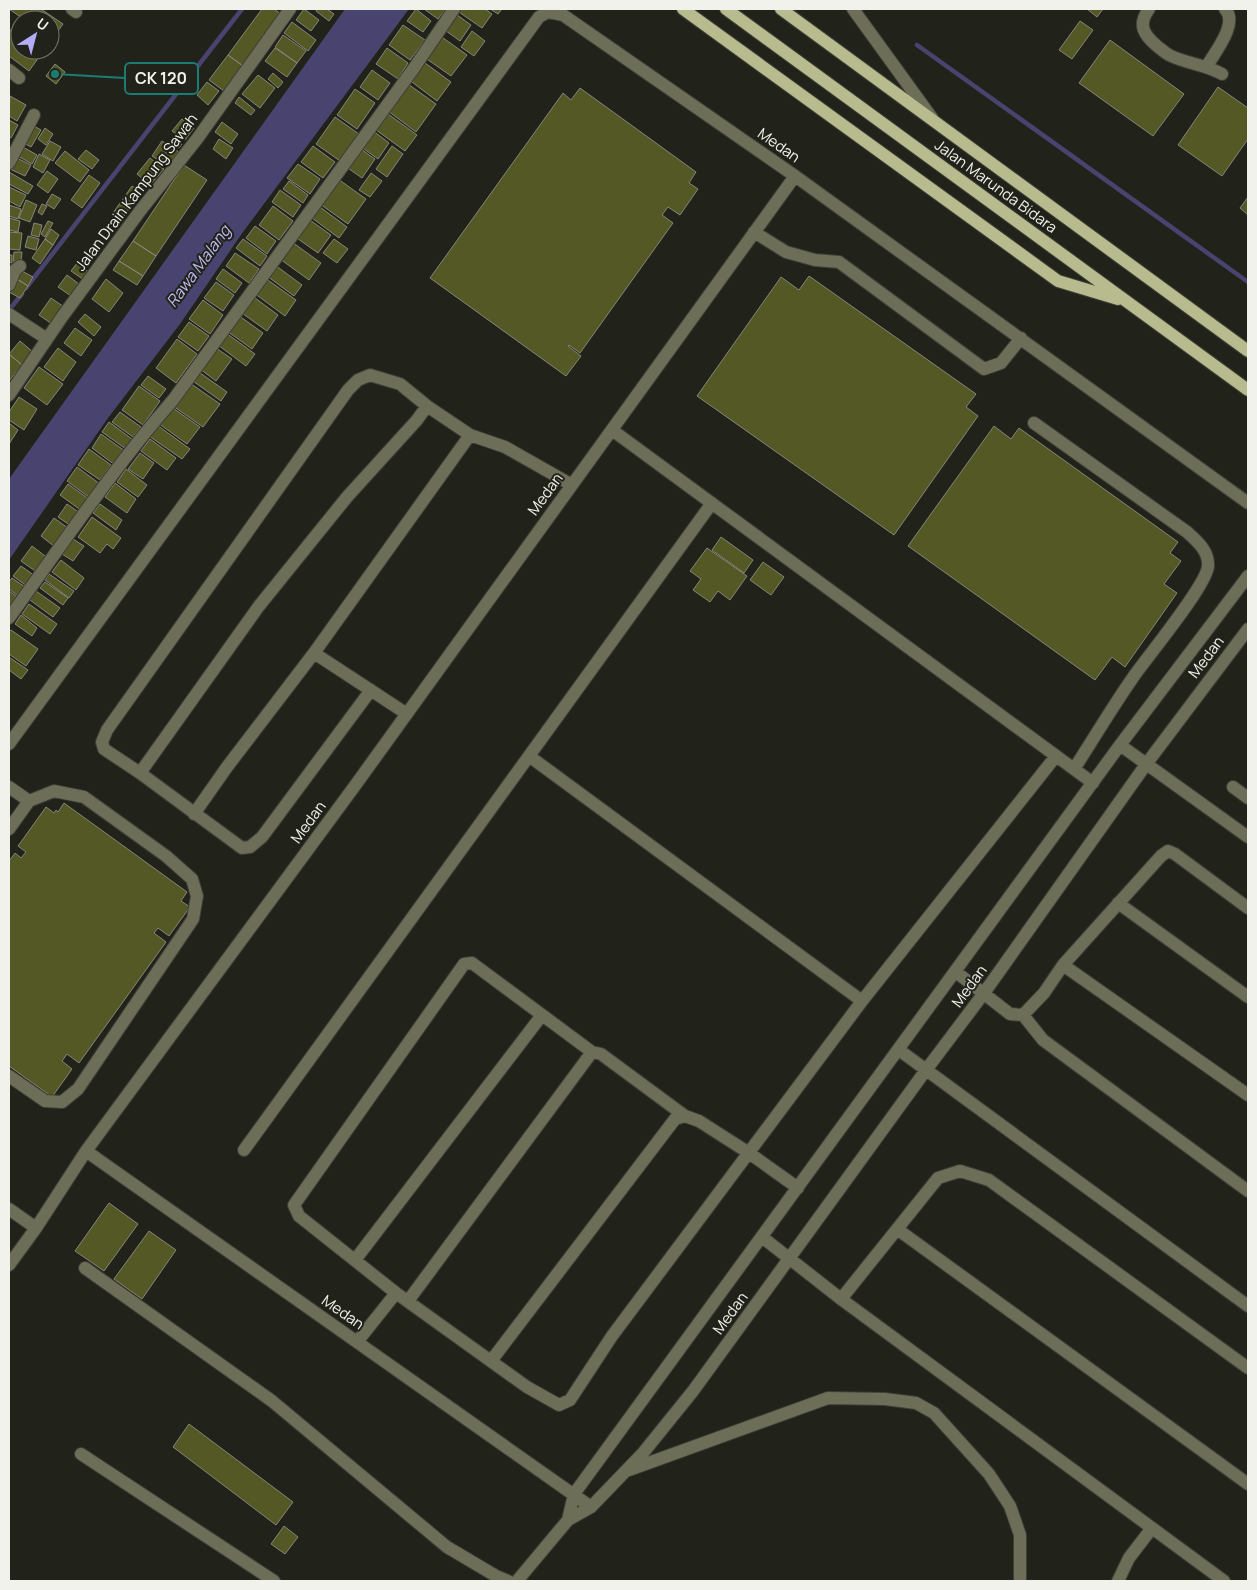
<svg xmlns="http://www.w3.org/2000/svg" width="1257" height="1590" viewBox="0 0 1257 1590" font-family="Manrope,sans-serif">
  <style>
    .water { fill: #49436f }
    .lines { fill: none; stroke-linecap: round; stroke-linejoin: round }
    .stream { stroke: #49436f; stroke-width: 4.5 }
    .building { fill: #545824; stroke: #85867b }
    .minor-casing { stroke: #3e3f37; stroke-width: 14 }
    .major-casing { stroke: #3e3f37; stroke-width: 14 }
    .minor { stroke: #6c6e58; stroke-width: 12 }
    .major { stroke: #b7bb8e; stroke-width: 12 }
    .labels { text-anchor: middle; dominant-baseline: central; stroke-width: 4; stroke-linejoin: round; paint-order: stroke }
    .street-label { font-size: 15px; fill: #f2f2ec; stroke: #212219 }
    .water-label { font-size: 16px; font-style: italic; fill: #c0baf5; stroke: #212219 }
    .leader { fill: none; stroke: #1a7c74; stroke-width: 2 }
    .callout-dot { fill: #1a7c74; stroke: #212219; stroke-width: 2 }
    .callout { fill: #212219; stroke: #1a7c74; stroke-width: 2 }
    .callout-label { font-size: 16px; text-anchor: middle; font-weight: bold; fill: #f2f2ec }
  </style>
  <rect width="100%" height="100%" fill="#212219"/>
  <!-- water -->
  <path class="water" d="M345 9H409L243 232 180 324 108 418 9 560V479Z"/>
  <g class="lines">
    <!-- stream -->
    <path class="stream" d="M917 45 1248 282
      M26 288 242 9
      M9 310 22 294"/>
  </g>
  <!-- building -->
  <path class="building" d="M9 9H41L63 24 50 42V20H25Z
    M262 9H274L281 14 243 66 228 55Z
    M304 9 319 20 311 31 296 20Z
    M317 9H327L334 14 329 21 316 11Z
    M416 9 431 21 423 32 407 21Z
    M424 9H446L438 19Z
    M457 9H485L492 14 482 28 456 10Z
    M490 9H502L498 14Z
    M1087 9H1103L1097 17Z
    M453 12 471 25 460 41 442 28Z
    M1080 21 1093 30 1072 59 1059 50Z
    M292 22 316 40 308 51 284 33Z
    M403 25 425 40 410 60 389 45Z
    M9 29 20 37V50H44L29 71 9 56Z
    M472 31 485 41 474 56 461 47Z
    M283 35 306 51 297 63 275 47Z
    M439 35 467 55 451 76 424 57Z
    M1110 40 1184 94 1153 136 1079 83Z
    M275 48 297 63 287 77 265 61Z
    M387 48 408 63 398 79 376 64Z
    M228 55 243 66 224 91 209 80Z
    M421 60 451 82 437 101 408 79Z
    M55 64 65 72 56 84 46 76Z
    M372 70 390 83 378 100 360 87Z
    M273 73 283 82 278 88 268 79Z
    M258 75 275 88 260 108 242 94Z
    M207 82 219 91 208 105 197 95Z
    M408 84 436 104 416 132 388 111Z
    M1218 87 1248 108V139L1222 176 1178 145Z
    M580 88 696 172 689 183 698 189 680 215 668 207 662 215 673 223 580 353 569 345 568 346 581 356 566 376 430 278 563 93 571 100Z
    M355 89 375 103 357 129 337 115Z
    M10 96 26 105 17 121 9 116Z
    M239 97 255 110 251 115 235 103Z
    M384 111 417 135 405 151 372 127Z
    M335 117 359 134 340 161 316 144Z
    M182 119 194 128 185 140 172 131Z
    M9 120 18 125 11 138 9 137Z
    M222 122 238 134 231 144 215 132Z
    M32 125 41 130 31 147 22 142Z
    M45 128 53 134 46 145 38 139Z
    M372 130 389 143 378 159 360 146Z
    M176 139 182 144 179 148 172 143Z
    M219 139 233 148 226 159 213 149Z
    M50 141 61 147 53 161 42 154Z
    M162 141 179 152 169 167 152 156Z
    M313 146 335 162 323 178 301 162Z
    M392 146 403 154 387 177 376 169Z
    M23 147 37 155 32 164 18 156Z
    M358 147 375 159 362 178 345 166Z
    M86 150 99 160 92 169 78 159Z
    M65 151 89 170 80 182 55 163Z
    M39 154 50 160 43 173 33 167Z
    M15 157 31 165 25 176 10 169Z
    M150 158 164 169 150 185 137 174Z
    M298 164 320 179 310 194 287 178Z
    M184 165 207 180 156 256 133 241Z
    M47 171 58 179 48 193 37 185Z
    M9 172 33 186 28 194 9 184Z
    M371 173 382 181 370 197 359 190Z
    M89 175 100 183 82 208 71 200Z
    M338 179 366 199 348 224 320 204Z
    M289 181 308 195 303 203 283 189Z
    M132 186 141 192 122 219 113 213Z
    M9 187 26 195 20 207 9 201Z
    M280 190 301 205 293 217 272 202Z
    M52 194 61 199 54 209 46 204Z
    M1248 197V215L1240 208Z
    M26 200 37 205 30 222 19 218Z
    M42 204 47 206 42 215 38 212Z
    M9 205 21 209 18 219 9 216Z
    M273 206 293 221 279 240 259 225Z
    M320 207 347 227 339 238 312 218Z
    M9 218 20 221 18 232 9 230Z
    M307 218 331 235 318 253 294 236Z
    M48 221 53 223 45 237 41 234Z
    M34 223 42 225 39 237 31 235Z
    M255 226 276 241 267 254 246 238Z
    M51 229 59 235 53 245 45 239Z
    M9 232 22 233 20 250 9 249Z
    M28 236 39 239 36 250 25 247Z
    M45 239 53 245 40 264 32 258Z
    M243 239 267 256 260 266 236 248Z
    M334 239 348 249 337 263 323 253Z
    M133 241 156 256 143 276 119 261Z
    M292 242 321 263 309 280 280 259Z
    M14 252H22L21 262 13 261Z
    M235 253 259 269 249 283 226 266Z
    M9 255H12V263L9 262Z
    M119 261 143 276 137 285 113 270Z
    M77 263 90 273 84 280 71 271Z
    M275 265 302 285 294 296 267 276Z
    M223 269 242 283 235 293 216 279Z
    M22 271 33 277 28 286 17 279Z
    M67 275 79 284 71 296 58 287Z
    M809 276 976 394 966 407 978 416 894 535 697 396 781 277 799 290Z
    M265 278 296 300 285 316 254 293Z
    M17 279 28 286 20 298 9 292Z
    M106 279 123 293 109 312 92 299Z
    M216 282 234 295 223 311 204 298Z
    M251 295 278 315 267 331 239 311Z
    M51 298 64 307 52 324 39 315Z
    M203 300 223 315 210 334 189 319Z
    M85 314 101 327 94 336 78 322Z
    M238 315 263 333 252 349 227 331Z
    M189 322 209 336 198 351 178 337Z
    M75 328 92 340 81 356 64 343Z
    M226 333 255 354 246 366 218 345Z
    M177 339 197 354 176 383 156 368Z
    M20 341 33 352 22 365 9 354Z
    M58 348 76 362 63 381 44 367Z
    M216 348 232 359 216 381 200 369Z
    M9 354 22 365 9 381Z
    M39 367 63 384 47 405 24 388Z
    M196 370 227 392 221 401 190 379Z
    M148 376 166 389 159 398 141 385Z
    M190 383 220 404 203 427 173 406Z
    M139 386 160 401 143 425 122 410Z
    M19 397 37 409 24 430 9 420V412Z
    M170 406 200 427 187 444 158 423Z
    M120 412 141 427 133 437 112 422Z
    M109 422 132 439 126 449 102 432Z
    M9 423 18 430 9 444Z
    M157 425 190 449 182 459 149 436Z
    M994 426 1011 439 1019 428 1178 542 1170 553 1181 561 1164 584 1177 593 1125 667 1112 657 1095 680 908 546Z
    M101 434 125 451 115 465 92 448Z
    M150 439 176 458 167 470 141 451Z
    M89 449 111 465 100 480 78 465Z
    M140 453 154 463 143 479 128 469Z
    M77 467 100 484 90 498 67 481Z
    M126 469 147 485 138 497 117 482Z
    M115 483 136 499 127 513 105 497Z
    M68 484 90 500 82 511 60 495Z
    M67 504 80 513 71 526 58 517Z
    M100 504 122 520 116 530 93 513Z
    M92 517 121 538 113 549 107 544 100 553 78 537Z
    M54 518 68 528 55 547 41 536Z
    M721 537 753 560 744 573 712 550Z
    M73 539 84 546 73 561 62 554Z
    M32 546 49 559 38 573 21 561Z
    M707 548 747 576 730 600 718 591 710 602 693 590 701 579 690 571Z
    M61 560 84 578 76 590 52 572Z
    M763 562 784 577 771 595 750 580Z
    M21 566 35 576 28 587 13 576Z
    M49 574 74 591 69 598 45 580Z
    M12 578 28 589 21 598 9 589V582Z
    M45 582 68 598 63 605 40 588Z
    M9 591 20 599 9 608Z
    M36 591 60 608 53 617 30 600Z
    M29 604 57 624 50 634 22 614Z
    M21 615 37 628 32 636 15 624Z
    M11 630 38 649 26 666 9 654V632Z
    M9 657 28 670 21 679 9 670Z
    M64 803 187 892 181 901 190 907 169 936 158 928 154 933 166 942 79 1063 67 1054 62 1061 72 1069 52 1097 9 1066V861L15 853 21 858 26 852 18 846 46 807 54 813 56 810 58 812Z
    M109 1203 138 1224 104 1271 75 1251Z
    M149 1231 176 1250 142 1299 114 1279Z
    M189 1424 293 1502 276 1525 173 1447Z
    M284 1526 298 1537 285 1554 271 1544Z"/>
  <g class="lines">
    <!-- minor casing -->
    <g class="minor-casing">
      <path id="minor" d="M72 9 76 12
        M853 9 932 118
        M1149 9C1137 25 1144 35 1157 46 1161 49 1165 53 1169 55 1187 64 1204 64 1222 74
        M1207 66C1215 52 1239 23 1225 9
        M9 70 19 78
        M9 163 34 115
        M795 176 1248 503
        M754 232 786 252 815 260 839 262 984 369 1001 363 1021 338
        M9 285 15 270 20 266
        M9 314 47 339
        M9 395 62 317 140 211 197 139 290 9
        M1034 423 1187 532C1197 541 1209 551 1208 566 1207 585 1148 656 1134 676 1113 706 1094 738 1074 769
        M612 430 1093 783
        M9 618C62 545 113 468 173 400L414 68 454 9
        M314 653 470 435
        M371 690 262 837 250 847 242 848 140 773 259 606 347 497 417 420 427 406 470 435 505 447 572 485
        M9 744 539 17 548 12 563 15 795 176 354 787 86 1151 591 1507
        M1120 745 1248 837
        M529 756 862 1001
        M140 773 104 749 102 742 107 730 348 390 358 380 370 375 400 384 427 406
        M9 787 29 801
        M1233 787 1248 798
        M194 814 227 767 314 653 407 714
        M9 829 29 801 54 791 84 797 166 856 192 879 197 896 193 919 78 1089 62 1102 45 1101 9 1076
        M1118 903 1248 997
        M1063 965 1248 1095
        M956 972 1010 1014 1023 1015 1044 993 1063 965 1161 856 1168 851 1175 854 1248 908
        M1023 1015 1043 1040 1248 1191
        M899 1050 1248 1306
        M244 1150 712 503
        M9 1209 36 1228
        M897 1229 1248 1484
        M762 1237 841 1299 1224 1581
        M355 1260 542 1015
        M9 1265 36 1228 86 1151
        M85 1268 272 1401 447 1547 496 1576 508 1581
        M396 1293 299 1216 294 1205 464 964 472 963 592 1052
        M841 1299 938 1178 960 1171 989 1180 1248 1368
        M408 1301 592 1052 601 1054 685 1116
        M357 1342 396 1293 527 1387 559 1405 570 1400 612 1336 862 1001 1056 756
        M491 1361 675 1119 685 1116 699 1121 749 1153 798 1188
        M81 1454 274 1581
        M629 1470 828 1398 885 1399 916 1403 934 1413 989 1474 1010 1506 1020 1535V1581
        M568 1520 574 1494 1120 745 1248 576
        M517 1581 568 1520 591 1507 643 1453 693 1391 926 1070 984 993 1147 763 1248 629
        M1118 1581 1129 1558 1152 1528"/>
    </g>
    <!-- major casing -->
    <g class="major-casing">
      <path id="major" d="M683 9 1058 281 1118 299
        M726 9 1248 390
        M781 9 1248 351"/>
    </g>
    <!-- minor -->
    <use href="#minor" class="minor"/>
    <!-- major -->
    <use href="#major" class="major"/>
  </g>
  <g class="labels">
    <!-- street labels -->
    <g class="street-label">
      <text transform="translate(779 145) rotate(35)">Medan</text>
      <text transform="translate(996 186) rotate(36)">Jalan Marunda Bidara</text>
      <text transform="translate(136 192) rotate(-53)">Jalan Drain Kampung Sawah</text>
      <text transform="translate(545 494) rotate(-54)">Medan</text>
      <text transform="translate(1206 657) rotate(-53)">Medan</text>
      <text transform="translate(308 822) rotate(-54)">Medan</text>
      <text transform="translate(969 986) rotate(-54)">Medan</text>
      <text transform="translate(343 1312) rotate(35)">Medan</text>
      <text transform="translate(730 1313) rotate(-54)">Medan</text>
    </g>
    <!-- water labels -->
    <g class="water-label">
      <text transform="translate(198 266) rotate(-54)">Rawa Malang</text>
    </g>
  </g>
  <!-- callouts -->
  <path class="leader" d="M55 74L125 78"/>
  <circle class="callout-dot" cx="55" cy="74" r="5"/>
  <rect class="callout" x="125" y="63" width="73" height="31" rx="5"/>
  <g class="callout-label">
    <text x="161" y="84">CK 120</text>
  </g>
  <!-- border -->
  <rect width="1257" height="1590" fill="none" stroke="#f2f2ec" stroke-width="20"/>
  <!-- north arrow -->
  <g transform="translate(35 35) rotate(36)"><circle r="24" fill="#212219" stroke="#75756d"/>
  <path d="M0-4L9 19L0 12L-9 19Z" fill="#b5acf8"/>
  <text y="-8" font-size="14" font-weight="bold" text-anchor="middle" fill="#f2f2ec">U</text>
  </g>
</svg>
